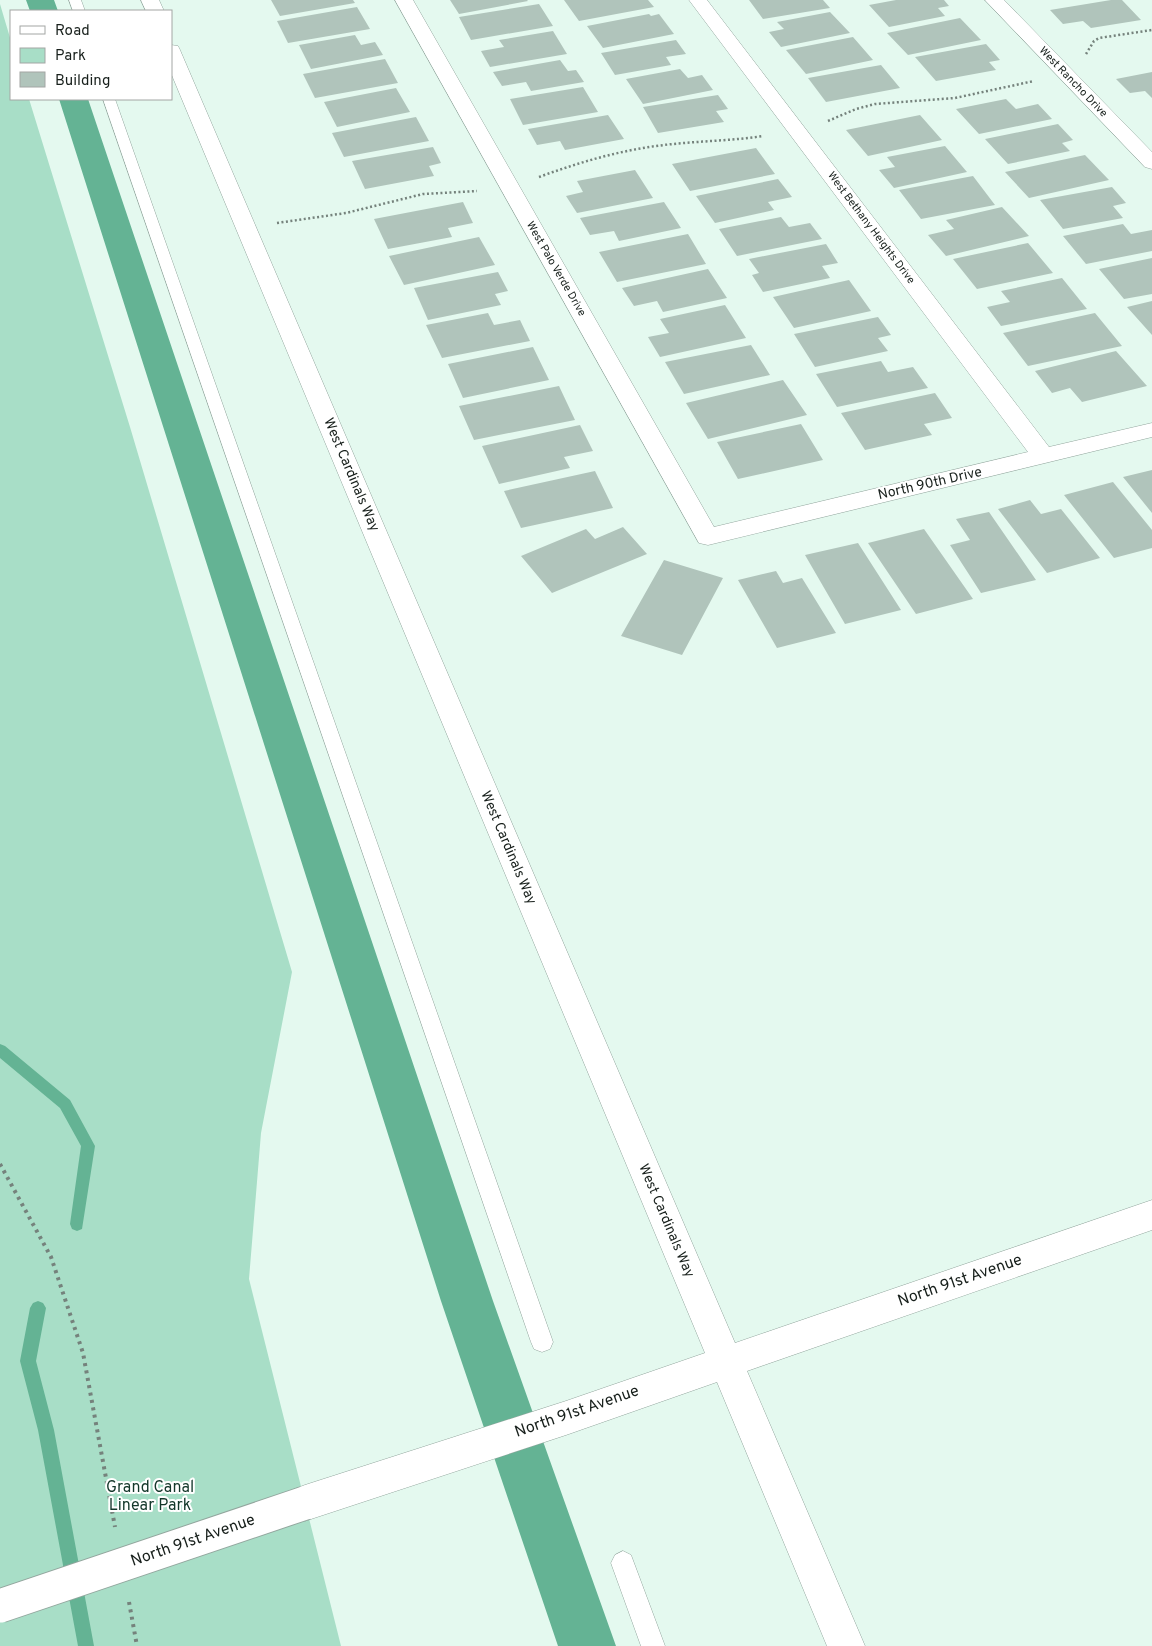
<svg xmlns="http://www.w3.org/2000/svg" width="1152" height="1646" viewBox="0 0 1152 1646" font-family="Overpass,sans-serif">
  <style>
    .green { fill: #a8dec7 }
    .lines { fill: none; stroke-linecap: round; stroke-linejoin: round }
    .stream { fill: #64b394; fill-rule: evenodd }
    .canal { fill: #64b394; fill-rule: evenodd }
    .building { fill: #b0c4bb }
    .service-casing { stroke: #93a69e; stroke-width: 1 }
    .minor-casing { stroke: #93a69e; stroke-width: 1 }
    .secondary-casing { stroke: #93a69e; stroke-width: 1 }
    .path-far1 { stroke: #75827c; stroke-width: 2.5; stroke-dasharray: 2 2.5; stroke-linecap: butt }
    .path { stroke: #75827c; stroke-width: 4; stroke-dasharray: 3 4.5; stroke-linecap: butt }
    .service { fill: #fff; fill-rule: evenodd }
    .minor { fill: #fff; fill-rule: evenodd }
    .secondary { fill: #fff; fill-rule: evenodd }
    .secondary-bridge-casing { stroke: #93a69e; stroke-width: 35; stroke-linecap: butt }
    .secondary-bridge { stroke: #fff; stroke-width: 33 }
    .labels { text-anchor: middle; dominant-baseline: central; stroke-width: 4; stroke-linejoin: round; paint-order: stroke }
    .far-street-label { font-size: 11px; fill: #18201c; stroke: #fff }
    .street-label { font-size: 14px; fill: #18201c; stroke: #fff }
    .near-street-label { font-size: 16px; fill: #18201c; stroke: #fff }
    .near-park-label { font-size: 16px; fill: #13372a; stroke: #fff }
  </style>
  <rect width="100%" height="100%" fill="#e4f9ef"/>
  <!-- green -->
  <path class="green" d="M0 4 11 41V99H29L130 427 292 972 261 1133 249 1279 341 1646H0Z"/>
  <g class="lines">
    <!-- stream -->
    <path class="stream" d="M0 1044 5 1046 70 1100 95 1146 82 1229 77 1231 72 1229 70 1224 81 1146 60 1108 0 1058Z
      M38 1301 43 1303 46 1308 36 1361 54 1430 94 1646H78L38 1430 20 1361 30 1308 33 1303Z"/>
    <!-- canal -->
    <path class="canal" d="M26 0H54L58 11H30Z
      M59 99H88L493 1301 616 1646H558L441 1301Z"/>
  </g>
  <!-- building -->
  <path class="building" d="M271 0H353L355 3 280 16Z
    M450 0H527L528 1 459 14Z
    M564 0H648L654 7 579 21Z
    M749 0H823L830 8 763 19Z
    M896 0H944L949 6 938 8 945 16 889 27 869 5Z
    M1111 0H1122L1141 20 1091 28 1083 21 1063 24 1050 10Z
    M539 4 553 26 471 40 459 17Z
    M357 7 370 29 288 43 277 21Z
    M830 12 850 33 781 47 769 32 784 29 777 22Z
    M649 14 651 16 659 14 674 34 603 48 587 26Z
    M960 18 981 40 908 55 887 33Z
    M553 31 567 54 490 67 481 51 504 47 499 40Z
    M355 35 361 45 375 42 383 55 311 69 299 45Z
    M853 37 873 60 806 74 786 50Z
    M676 40 686 54 666 57 671 65 615 75 601 53Z
    M986 44 1000 60 989 62 996 70 936 81 915 57Z
    M385 59 398 83 315 98 303 74Z
    M560 60 568 71 576 70 584 82 531 91 526 82 502 86 493 72Z
    M881 65 900 88 826 102 808 78Z
    M680 69 688 78 702 75 713 90 643 104 626 79Z
    M1152 72V98L1145 91 1130 93 1116 79Z
    M583 87 598 112 523 125 510 99Z
    M396 88 410 112 337 127 324 102Z
    M718 95 728 109 716 111 724 122 658 133 643 107Z
    M1006 99 1016 109 1038 104 1052 119 979 134 956 109Z
    M608 115 624 139 565 150 560 141 537 145 528 129Z
    M920 115 942 140 868 156 846 130Z
    M416 117 429 141 344 157 332 133Z
    M1058 124 1073 140 1062 143 1070 151 1008 164 985 139Z
    M945 146 967 172 894 188 879 170 895 167 887 157Z
    M433 147 441 163 429 166 434 176 365 189 352 161Z
    M756 148 775 174 690 191 672 164Z
    M1085 155 1109 180 1029 198 1005 172Z
    M635 170 653 198 577 213 566 196 583 192 577 181Z
    M973 176 995 205 921 219 899 190Z
    M778 179 792 197 768 202 774 210 715 223 696 196Z
    M1112 187 1126 203 1113 206 1123 218 1063 229 1040 200Z
    M463 202 473 223 448 228 452 237 388 249 374 219Z
    M664 202 681 228 619 241 614 231 590 235 580 218Z
    M1002 207 1029 236 946 256 928 235 954 229 946 220Z
    M781 217 789 227 810 223 822 239 737 256 719 229Z
    M1123 224 1131 234 1152 230V251L1086 264 1063 236Z
    M688 234 706 264 617 282 599 252Z
    M479 237 495 265 404 285 389 256Z
    M1028 243 1053 273 977 289 953 259Z
    M826 244 838 263 822 266 830 278 763 292 752 275 759 273 749 259Z
    M1152 258V294L1124 299 1099 269Z
    M708 269 727 298 663 312 657 301 634 306 622 288Z
    M498 272 508 291 495 294 501 305 428 320 414 288Z
    M1062 278 1087 309 1001 326 987 307 1010 302 1001 291Z
    M849 280 871 311 794 328 773 297Z
    M1152 301V335L1127 307Z
    M725 305 746 338 660 357 648 337 669 333 660 319Z
    M488 313 494 325 520 320 530 341 442 358 426 325Z
    M1095 313 1122 346 1028 366 1003 333Z
    M878 317 891 335 878 338 888 351 815 367 794 334Z
    M751 345 770 375 684 394 665 362Z
    M533 347 549 380 463 398 448 364Z
    M1116 351 1147 386 1082 402 1070 388 1052 393 1035 371Z
    M881 361 888 372 913 367 928 388 837 407 816 374Z
    M783 380 807 415 708 439 686 403Z
    M559 386 575 420 474 440 459 406Z
    M935 393 952 418 924 424 932 435 865 450 841 413Z
    M801 424 823 460 738 479 717 442Z
    M580 425 593 451 564 457 570 468 499 484 482 446Z
    M1152 470V513L1123 477Z
    M595 471 613 508 521 528 504 491Z
    M1113 482 1152 530V548L1114 558 1064 495Z
    M1030 500 1041 514 1061 509 1100 558 1047 573 998 509Z
    M989 512 1036 580 981 593 950 545 970 540 956 519Z
    M623 527 647 554 552 593 521 556 586 529 595 539Z
    M924 529 973 599 916 614 868 543Z
    M858 543 901 610 845 624 805 555Z
    M664 560 723 578 682 655 621 636Z
    M776 571 783 583 802 578 836 633 777 648 738 580Z"/>
  <g class="lines">
    <!-- service casing -->
    <g class="service-casing">
      <path id="service" d="M69 0H81L85 11H73Z
        M103 99H115L553 1342 550 1349 542 1352 534 1349 531 1342Z
        M623 1551 631 1555 665 1646H641L611 1563 615 1555Z"/>
    </g>
    <!-- minor casing -->
    <g class="minor-casing">
      <path id="minor" d="M395 0H413L714 527 1028 452 689 0H707L1049 447 1152 423V437L708 545 699 543Z
        M985 0H1004L1152 152V169L1145 167Z"/>
    </g>
    <!-- secondary casing -->
    <g class="secondary-casing">
      <path id="secondary" d="M141 0H159L164 11H146Z
        M171 45 178 46 180 50 735 1343 1152 1200V1230L747 1371 865 1646H827L717 1382 566 1435 305 1521 292 1516 287 1503 292 1490 305 1485 566 1401 705 1353 171 73Z"/>
    </g>
    <!-- path-far1 -->
    <path class="path-far1" d="M1086 54 1094 41 1099 38 1152 30
      M828 121 856 109 875 104 955 98 1034 81
      M539 177C580 162 621 150 664 145 697 141 730 141 763 136
      M277 223 346 213 423 194 477 191"/>
    <!-- path -->
    <path class="path" d="M0 1164 51 1257 83 1353 115 1527
      M129 1602 137 1646"/>
    <!-- service -->
    <use href="#service" class="service"/>
    <!-- minor -->
    <use href="#minor" class="minor"/>
    <!-- secondary -->
    <use href="#secondary" class="secondary"/>
    <!-- secondary-bridge casing -->
    <g class="secondary-bridge-casing">
      <path id="secondary-bridge" d="M0 1606 305 1503"/>
    </g>
    <!-- secondary-bridge -->
    <use href="#secondary-bridge" class="secondary-bridge"/>
  </g>
  <g class="labels">
    <!-- far-street labels -->
    <g class="far-street-label">
      <text transform="translate(1073 82) rotate(46)">West Rancho Drive</text>
      <text transform="translate(871 228) rotate(53)">West Bethany Heights Drive</text>
      <text transform="translate(556 269) rotate(60)">West Palo Verde Drive</text>
    </g>
    <!-- street labels -->
    <g class="street-label">
      <text transform="translate(351 475) rotate(67)">West Cardinals Way</text>
      <text transform="translate(930 484) rotate(-13)">North 90th Drive</text>
      <text transform="translate(508 848) rotate(67)">West Cardinals Way</text>
      <text transform="translate(666 1221) rotate(67)">West Cardinals Way</text>
    </g>
    <!-- near-street labels -->
    <g class="near-street-label">
      <text transform="translate(960 1281) rotate(-19)">North 91st Avenue</text>
      <text transform="translate(577 1412) rotate(-19)">North 91st Avenue</text>
      <text transform="translate(193 1541) rotate(-19)">North 91st Avenue</text>
    </g>
    <!-- near-park labels -->
    <g class="near-park-label">
      <text x="150" y="1488">Grand Canal<tspan x="150" dy="18">Linear Park</tspan></text>
    </g>
  </g>
  <!-- legend -->
  <rect x="10" y="10" width="162" height="90" fill="#ffffff" stroke="#a3a6a4"/>
  <rect x="20" y="26" width="25" height="8" fill="#ffffff" stroke="#a3a6a4"/>
  <text x="55" y="35" font-size="15" fill="#18201c">Road</text>
  <rect x="20" y="48" width="25" height="15" fill="#a8dec7" stroke="#a3a6a4"/>
  <text x="55" y="60" font-size="15" fill="#18201c">Park</text>
  <rect x="20" y="72" width="25" height="15" fill="#b0c4bb" stroke="#a3a6a4"/>
  <text x="55" y="85" font-size="15" fill="#18201c">Building</text>
</svg>
